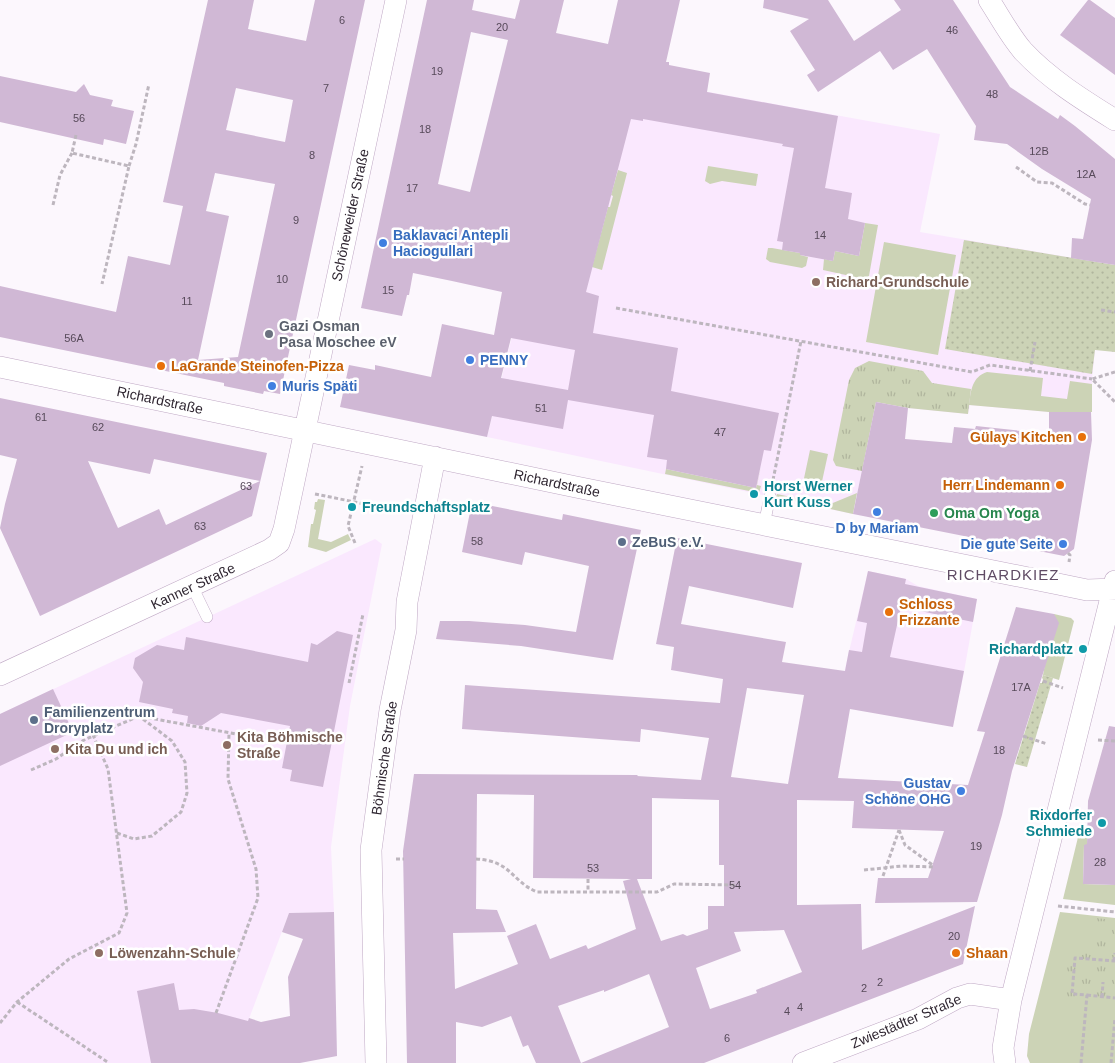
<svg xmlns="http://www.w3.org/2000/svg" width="1115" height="1063" viewBox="0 0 1115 1063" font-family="Arial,sans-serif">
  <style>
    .built { fill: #fae8fe }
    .grass { fill: #ccd3b6 }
    .park { fill: url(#park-tufts) }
    .garden { fill: url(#garden-dots) }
    .building { fill: #d0b8d5; fill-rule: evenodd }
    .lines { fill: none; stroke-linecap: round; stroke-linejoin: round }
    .service-casing { stroke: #bfa8c4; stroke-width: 12 }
    .minor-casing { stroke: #bfa8c4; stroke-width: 22 }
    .path { stroke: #bdb6be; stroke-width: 3; stroke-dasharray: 4 2.5; stroke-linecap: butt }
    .service { stroke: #fff; stroke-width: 11 }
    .minor { stroke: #fff; stroke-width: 21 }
    .shop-dot { fill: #3f7fe0; stroke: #fff; stroke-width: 2 }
    .education-dot { fill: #8d6e63; stroke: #fff; stroke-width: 2 }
    .worship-dot { fill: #6b7280; stroke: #fff; stroke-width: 2 }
    .food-dot { fill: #e8710a; stroke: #fff; stroke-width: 2 }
    .culture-dot { fill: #0f9aa8; stroke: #fff; stroke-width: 2 }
    .leisure-dot { fill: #2e9e5b; stroke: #fff; stroke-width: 2 }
    .service-dot { fill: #5c6f8a; stroke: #fff; stroke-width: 2 }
    .labels { text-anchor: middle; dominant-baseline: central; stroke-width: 5; stroke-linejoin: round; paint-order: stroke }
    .number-label { font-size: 11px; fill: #574a5a }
    .street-label { font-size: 14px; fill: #2f2631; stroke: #fff }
    .shop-label { font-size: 14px; font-weight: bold; fill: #366cbe; stroke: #fff; text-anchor: start }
    .education-label { font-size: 14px; font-weight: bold; fill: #785e54; stroke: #fff; text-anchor: start }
    .worship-label { font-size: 14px; font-weight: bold; fill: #5b616d; stroke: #fff; text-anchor: start }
    .food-label { font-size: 14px; font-weight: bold; fill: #c56008; stroke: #fff; text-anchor: start }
    .culture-label { font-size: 14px; font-weight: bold; fill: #0d838f; stroke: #fff; text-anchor: start }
    .leisure-label { font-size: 14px; font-weight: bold; fill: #27864d; stroke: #fff; text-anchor: start }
    .service-label { font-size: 14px; font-weight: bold; fill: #4e5e75; stroke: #fff; text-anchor: start }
    .neighbourhood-label { font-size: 15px; letter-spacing: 1px; fill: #604c65; stroke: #fff }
  </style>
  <defs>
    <pattern id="park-tufts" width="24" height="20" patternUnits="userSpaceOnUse" patternTransform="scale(1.25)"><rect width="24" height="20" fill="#ccd3b6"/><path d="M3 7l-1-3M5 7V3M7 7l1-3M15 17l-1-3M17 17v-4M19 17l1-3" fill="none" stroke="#b0b59d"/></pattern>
    <pattern id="garden-dots" width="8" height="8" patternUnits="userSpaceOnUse" patternTransform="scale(1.25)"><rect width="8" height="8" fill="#ccd3b6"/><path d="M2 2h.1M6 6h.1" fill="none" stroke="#b0b59d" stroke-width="1.8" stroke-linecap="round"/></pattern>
  </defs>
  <rect width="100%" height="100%" fill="#fcf7fd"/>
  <!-- built -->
  <path class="built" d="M604 73 940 134 920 232 1109 264 1095 350 1092 379V412H1049L970 405 968 414 908 408 876 402 853 514 487 437 522 296Z
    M375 539 382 544 350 706 331 847 334 912 289 913 247 1024 211 1063H0V714Z
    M868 571 906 579 918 586 977 599 960 694 844 673Z"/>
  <!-- grass -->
  <path class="grass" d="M708 166 758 174 756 186 722 181 710 184 705 181Z
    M618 170 627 173 602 270 592 267 608 207H610L613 196 611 195Z
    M865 223 878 225 869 276 864 279 823 270 824 259 833 261 835 251 859 256Z
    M884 242 956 255 938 355 866 342Z
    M768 248H772L800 253V255L808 257 806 266 802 268 770 262 766 259Z
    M987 372 1043 378 1041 396 1067 399 1070 381 1092 384V412H1049L969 405C971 390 972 377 987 372Z
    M810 450 828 454 821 486 803 483Z
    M761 466 757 485 761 486 759 493 665 474 666 469 756 488Z
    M857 493 853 514 776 497 777 494 828 505Z
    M318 499 325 500 318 539 331 542 348 534 351 540 326 552 308 547 311 524H313L316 510 314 509 315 502H317Z
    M1054 614 1071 618 1074 621 1059 680 1043 675Z
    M1080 829 1087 830V845H1084L1083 884 1115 885V905L1063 899Z
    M1060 912 1115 918V1063H1030L1027 1056 1029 1034Z"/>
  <!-- park -->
  <path class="park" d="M869 361 923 371 932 383 971 389 968 414 908 408 876 402 862 471 836 466 833 460 849 380 855 368Z
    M1095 918 1115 920V1004L1064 1000 1069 950 1091 952Z"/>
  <!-- garden -->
  <path class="garden" d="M964 240 1115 265V352L1095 350 1092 374 945 349Z
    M1043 675 1053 678 1027 767 1015 764 1040 683H1042L1043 679 1042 678Z"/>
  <!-- building -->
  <path class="building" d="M208 0H254L248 29 306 41 315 0H365L280 394 264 391 263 394 224 386V383L0 337V286L116 312 128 256 170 265 183 206 163 202ZM236 88 293 100 285 142 226 130ZM215 173 275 184 238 357 198 360 229 216 206 211Z
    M427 0H474L472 10 515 19 520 0H564L556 33 608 44 618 0H680L666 62H669V65L710 73 707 92 838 116 825 188 852 193 848 219 865 223 859 256 835 251 833 261 800 255V253L782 250 783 242 777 241 794 148 782 146 783 144 643 119V121L631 119 586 292 599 296 593 333 678 348 671 391 779 413 771 451 764 450 756 488 666 469 667 460 647 457 654 415 568 400 563 429 492 416 487 437 340 407 349 365 375 370V365L431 377 442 324 494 335 502 292 452 281 413 273 409 295H407L402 316 361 308ZM471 32 508 40 470 192 438 184ZM511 338 575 350 568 390 501 378Z
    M764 0H828L854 41 901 10 894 0H953L1010 87 1058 119 1060 115 1075 126 1115 159V265L1071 258 1072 238 1083 239 1091 199 1042 169 1007 144 974 140 976 126 927 49 893 70 880 51 818 92 807 75 815 70 790 31 809 19 763 8Z
    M1088 0H1090L1115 18V75L1060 35Z
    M0 76 76 92 84 84 90 95 113 100 111 106 134 111 126 144 104 139 103 145 0 122Z
    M0 398 267 453 252 516 40 616 0 528 5 504 17 459 0 455ZM154 459 260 481 166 525 159 509 118 528 88 461 150 474Z
    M876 402 908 408 905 439 952 443 954 427 975 429 976 426 1049 434V412H1091L1092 440 1074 549 1064 556 853 514Z
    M472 502 562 520 563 514 641 530 613 660 521 646 436 639 440 621H469L525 625 576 632 589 566 525 552 522 565 462 552Z
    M677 538 802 563 793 608 689 586 681 624 786 642 782 662 845 671 849 650 862 652 867 623 857 621 868 571 906 579 905 584 977 599 973 622 901 607 890 657 964 671 953 727 850 709 838 778 968 785 985 732 977 731 1016 607 1054 614 1059 623 1012 771 1002 815 977 902 875 903 878 878H928L944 831 852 828 854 801 797 800V905L861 904 862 950 975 906 963 964 704 1063H581L669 1027 649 974 604 992V990L558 1006 581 1063H536L528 1045 523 1047 511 1016 482 1027 456 1022V1063H407L403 851 414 774 638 775 637 776 701 780 709 738 641 729 640 742 462 729 465 685 720 703 723 679 671 670 674 647 656 644ZM747 688 804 695 788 784 731 777ZM477 794 534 795 533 878 631 879 623 881 636 929 588 949 586 945 550 959 536 924 507 936 518 964 455 989 453 933 506 932 497 910 476 909ZM652 798 719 800V865H724V906H708V929L687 936 683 934 661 941 637 879H652ZM784 930 802 972 756 990 757 993 710 1009 696 968 741 951 734 932Z
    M337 631 353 635 323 787 290 781 292 770 282 768 290 726 221 713 201 726 187 723 188 716 172 713 173 709 139 702 143 682 133 668 135 658 157 645 184 650 186 637 308 662 311 643 317 645Z
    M53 689 73 732 0 766V714Z
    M1109 726 1115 727V885L1083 884 1084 845 1087 844 1088 801Z
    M334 912 337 1056 300 1063H151L137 991 174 983 179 1010 194 1009 218 1013 248 1021 249 1018 261 1022 290 1016 288 977 303 939 282 932 289 913Z"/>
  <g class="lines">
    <!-- service casing -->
    <g class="service-casing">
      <path id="service" d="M764 525 770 496
        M192 586 207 617"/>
    </g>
    <!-- minor casing -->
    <g class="minor-casing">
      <path id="minor" d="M989 0C1000 17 1010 36 1023 51 1049 79 1083 100 1115 120
        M0 367 576 487 1058 584 1087 590 1115 589
        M0 675 269 550 279 543 284 529 396 0
        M376 1063 371 850 390 710 406 630 407 602 435 457
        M803 1063 918 1019 957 998 970 994 1011 1000
        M1005 1063 1003 1048 1011 1000 1115 581"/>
    </g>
    <!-- path -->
    <path class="path" d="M76 135 72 153 129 166 102 284
      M129 166 136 144 149 84
      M1016 167 1037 182 1052 183 1085 204 1090 205
      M53 205 60 175 72 153
      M616 308 972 372 990 365 1092 379
      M1101 310 1115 312
      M1030 371 1035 342
      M1115 372 1092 379 1115 402
      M773 480 801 341
      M315 494 395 510
      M355 543 348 526 362 466
      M1068 553 1070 555 1069 562
      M1043 681 1063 688
      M349 683 363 614
      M1023 736 1047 744
      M1098 740 1115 741
      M31 770 56 759 84 740 139 716 236 734
      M899 830 905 845 934 866
      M117 833 134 839 152 836 181 812 187 793 185 762 172 741 139 716
      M396 859H404
      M476 859C512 861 511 881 537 892H657L674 884 735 885
      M864 870 902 866 935 867
      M883 876 899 830
      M588 879V892
      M1058 906 1115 912
      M1114 961 1115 953
      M1087 995 1115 998
      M1102 997 1103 982
      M17 1002 109 1063
      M216 1013 258 898 256 869 228 779 229 733
      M0 1023 17 1002 69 959 119 933 127 913 108 769 93 735
      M1081 1063 1087 995 1072 994 1075 958 1115 961
      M1111 1063 1115 1018"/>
    <!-- service -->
    <use href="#service" class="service"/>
    <!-- minor -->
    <use href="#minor" class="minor"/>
  </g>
  <!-- markers -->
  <g class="shop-dot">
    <circle cx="383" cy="243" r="5"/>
    <circle cx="470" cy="360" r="5"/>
    <circle cx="272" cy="386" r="5"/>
    <circle cx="877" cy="512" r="5"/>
    <circle cx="1063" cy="544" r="5"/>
    <circle cx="961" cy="791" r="5"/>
  </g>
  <g class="education-dot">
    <circle cx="816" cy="282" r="5"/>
    <circle cx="227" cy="745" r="5"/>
    <circle cx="55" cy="749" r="5"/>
    <circle cx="99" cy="953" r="5"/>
  </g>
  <circle class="worship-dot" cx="269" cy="334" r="5"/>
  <g class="food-dot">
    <circle cx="161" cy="366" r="5"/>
    <circle cx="1082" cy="437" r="5"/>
    <circle cx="1060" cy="485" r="5"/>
    <circle cx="889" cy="612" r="5"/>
    <circle cx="956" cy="953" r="5"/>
  </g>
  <g class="culture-dot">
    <circle cx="754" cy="494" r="5"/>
    <circle cx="352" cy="507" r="5"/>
    <circle cx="1083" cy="649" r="5"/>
    <circle cx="1102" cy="823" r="5"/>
  </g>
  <circle class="leisure-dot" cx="934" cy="513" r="5"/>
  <g class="service-dot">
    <circle cx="622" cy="542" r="5"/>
    <circle cx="34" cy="720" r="5"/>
  </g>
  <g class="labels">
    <!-- number labels -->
    <g class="number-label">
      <text x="342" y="20">6</text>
      <text x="502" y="27">20</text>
      <text x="952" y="30">46</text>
      <text x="437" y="71">19</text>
      <text x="326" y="88">7</text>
      <text x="992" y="94">48</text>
      <text x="79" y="118">56</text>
      <text x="425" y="129">18</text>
      <text x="1039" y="151">12B</text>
      <text x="312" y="155">8</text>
      <text x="1086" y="174">12A</text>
      <text x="412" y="188">17</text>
      <text x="296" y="220">9</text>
      <text x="820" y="235">14</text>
      <text x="282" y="279">10</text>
      <text x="388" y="290">15</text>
      <text x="187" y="301">11</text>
      <text x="74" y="338">56A</text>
      <text x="541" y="408">51</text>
      <text x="41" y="417">61</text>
      <text x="98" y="427">62</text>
      <text x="720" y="432">47</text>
      <text x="246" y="486">63</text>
      <text x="200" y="526">63</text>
      <text x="477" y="541">58</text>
      <text x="1021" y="687">17A</text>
      <text x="999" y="750">18</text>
      <text x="976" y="846">19</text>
      <text x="1100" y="862">28</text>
      <text x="593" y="868">53</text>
      <text x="735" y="885">54</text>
      <text x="954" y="936">20</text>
      <text x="880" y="982">2</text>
      <text x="864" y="988">2</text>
      <text x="800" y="1007">4</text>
      <text x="787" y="1011">4</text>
      <text x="727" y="1038">6</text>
    </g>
    <!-- street labels -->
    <g class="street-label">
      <text transform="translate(350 215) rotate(-78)">Schöneweider Straße</text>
      <text transform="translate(160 400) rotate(12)">Richardstraße</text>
      <text transform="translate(557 483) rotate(12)">Richardstraße</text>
      <text transform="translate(193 586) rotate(-25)">Kanner Straße</text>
      <text transform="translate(384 758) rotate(-82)">Böhmische Straße</text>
      <text transform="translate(906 1021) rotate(-23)">Zwiestädter Straße</text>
    </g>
    <!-- shop labels -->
    <g class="shop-label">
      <text x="393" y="235">Baklavaci Antepli<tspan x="393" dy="16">Haciogullari</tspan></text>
      <text x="480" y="360">PENNY</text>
      <text x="282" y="386">Muris Späti</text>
      <text x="877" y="528" text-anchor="middle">D by Mariam</text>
      <text x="1053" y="544" text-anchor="end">Die gute Seite</text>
      <text x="951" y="783" text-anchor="end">Gustav<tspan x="951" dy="16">Schöne OHG</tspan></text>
    </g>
    <!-- education labels -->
    <g class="education-label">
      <text x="826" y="282">Richard-Grundschule</text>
      <text x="237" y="737">Kita Böhmische<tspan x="237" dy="16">Straße</tspan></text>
      <text x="65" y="749">Kita Du und ich</text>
      <text x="109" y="953">Löwenzahn-Schule</text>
    </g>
    <!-- worship labels -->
    <g class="worship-label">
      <text x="279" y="326">Gazi Osman<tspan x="279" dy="16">Pasa Moschee eV</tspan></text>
    </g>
    <!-- food labels -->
    <g class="food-label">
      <text x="171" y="366">LaGrande Steinofen-Pizza</text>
      <text x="1072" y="437" text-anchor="end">Gülays Kitchen</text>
      <text x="1050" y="485" text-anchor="end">Herr Lindemann</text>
      <text x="899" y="604">Schloss<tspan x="899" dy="16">Frizzante</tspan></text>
      <text x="966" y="953">Shaan</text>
    </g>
    <!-- culture labels -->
    <g class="culture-label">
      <text x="764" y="486">Horst Werner<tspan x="764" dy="16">Kurt Kuss</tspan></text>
      <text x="362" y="507">Freundschaftsplatz</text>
      <text x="1073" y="649" text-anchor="end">Richardplatz</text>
      <text x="1092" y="815" text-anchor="end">Rixdorfer<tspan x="1092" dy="16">Schmiede</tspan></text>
    </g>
    <!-- leisure labels -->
    <g class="leisure-label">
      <text x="944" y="513">Oma Om Yoga</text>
    </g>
    <!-- service labels -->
    <g class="service-label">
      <text x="632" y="542">ZeBuS e.V.</text>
      <text x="44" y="712">Familienzentrum<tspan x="44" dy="16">Droryplatz</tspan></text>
    </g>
    <!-- neighbourhood labels -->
    <g class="neighbourhood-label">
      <text x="1003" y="574">RICHARDKIEZ</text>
    </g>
  </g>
</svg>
